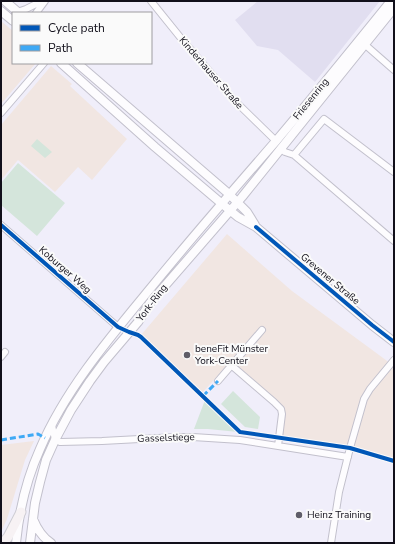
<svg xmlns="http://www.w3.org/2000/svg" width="395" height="544" viewBox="0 0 395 544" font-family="'Nunito Sans',sans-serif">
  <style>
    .commercial { fill: #f1e6e2 }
    .built { fill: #e1def0 }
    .green { fill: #d4e5db }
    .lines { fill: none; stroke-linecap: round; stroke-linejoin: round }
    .minor-casing { stroke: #c2c0cc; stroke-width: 8 }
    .secondary-casing { stroke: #c2c0cc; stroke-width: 10 }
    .primary-casing { stroke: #cecdd4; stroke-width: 11 }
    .minor { stroke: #fdfcfe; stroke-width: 6 }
    .secondary { stroke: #fdfcfe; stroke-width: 8 }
    .primary { stroke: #f7f2f4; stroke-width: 9 }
    .quiet { stroke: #3fa9f5; stroke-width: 3; stroke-dasharray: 6 3; stroke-linecap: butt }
    .cycleway-casing { stroke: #fafafa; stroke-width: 6 }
    .cycleway { stroke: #0057b8; stroke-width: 4 }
    .poi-dot { fill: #5f5d68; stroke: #fafafa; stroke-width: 1.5 }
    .labels { text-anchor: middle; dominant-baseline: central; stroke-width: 4; stroke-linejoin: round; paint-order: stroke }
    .street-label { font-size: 10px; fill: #110f1a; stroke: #fafafa }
    .poi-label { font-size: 10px; fill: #110f1a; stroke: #fafafa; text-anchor: start }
  </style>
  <rect width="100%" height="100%" fill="#f0eefa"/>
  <!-- commercial -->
  <path class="commercial" d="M1 21 13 31V63H36L1 104Z
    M51 66 72 84 70 86 127 139 92 180 78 167 55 192 18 160 1 180V125Z
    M227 234 292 291 394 366V458L357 447 282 436 284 409 281 405 231 361 202 393 141 335Z
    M34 441 25 460 7 519 1 532V445Z"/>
  <!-- built -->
  <path class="built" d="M258 1H380L315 82 278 50 257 46 235 20Z"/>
  <!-- green -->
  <path class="green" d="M37 139 52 152 45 158 31 146Z
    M18 163 65 203 37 236 1 205V183Z
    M233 391 260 417 258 429 245 427 221 404Z
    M205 400 238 432 208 429H194Z"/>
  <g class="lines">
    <!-- minor casing -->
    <g class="minor-casing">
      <path id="minor" d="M151 1 180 37 234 100 276 141
        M17 12 26 9 42 1
        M36 13 45 1
        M362 42 394 70
        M1 113 44 63
        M281 149 285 152 294 155 394 241
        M294 155 324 119 394 172
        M1 225 118 327
        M1 357 5 352
        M231 365 274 402 281 409 282 414 278 446
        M218 381 262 330
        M52 425 55 440 60 442 102 441 177 437H193L240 440 348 457
        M331 543 339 492 350 448 364 399 370 389 394 360"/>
    </g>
    <!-- secondary casing -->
    <g class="secondary-casing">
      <path id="secondary" d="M5 1 19 13
        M1 11 13 21
        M61 63 155 147 221 203 238 217 256 227 372 325 394 342
        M77 63 229 194 247 212 255 225
        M33 519C37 529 42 537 51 543
        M16 543C19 511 27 478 40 449 66 388 112 335 154 284 194 235 235 188 276 141 315 95 353 48 391 1
        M30 543 35 503 40 482 46 460 55 440 71 410 90 381 104 362 138 322 150 303 242 197 394 8"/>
    </g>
    <!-- primary casing -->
    <g class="primary-casing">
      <path id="primary" d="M3 543 8 537 21 512"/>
    </g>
    <!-- minor -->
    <use href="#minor" class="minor"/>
    <!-- secondary -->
    <use href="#secondary" class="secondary"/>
    <!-- primary -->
    <use href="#primary" class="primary"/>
    <!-- quiet -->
    <path class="quiet" d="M203 396 218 381
      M1 440 38 434 45 438"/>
    <!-- cycleway casing -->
    <g class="cycleway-casing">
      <path id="cycleway" d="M1 225 118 327 129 332 138 335 141 337 240 432
        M256 227 372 325 394 342
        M240 432 350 448 394 461"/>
    </g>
    <!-- cycleway -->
    <use href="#cycleway" class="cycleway"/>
  </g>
  <!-- markers -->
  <g class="poi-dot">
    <circle cx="187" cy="355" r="4"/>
    <circle cx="299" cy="515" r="4"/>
  </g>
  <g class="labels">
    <!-- street labels -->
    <g class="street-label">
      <text transform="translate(211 73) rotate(49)">Kinderhauser Straße</text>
      <text transform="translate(311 99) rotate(-51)">Friesenring</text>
      <text transform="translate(65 270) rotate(41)">Koburger Weg</text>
      <text transform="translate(330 279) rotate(40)">Grevener Straße</text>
      <text transform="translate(152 303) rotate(-53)">York-Ring</text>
      <text transform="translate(166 438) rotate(-2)">Gasselstiege</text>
    </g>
    <!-- poi labels -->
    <g class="poi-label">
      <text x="195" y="349">beneFit Münster<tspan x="195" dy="12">York-Center</tspan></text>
      <text x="307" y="515">Heinz Training</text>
    </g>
  </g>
  <!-- border -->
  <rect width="395" height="544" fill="none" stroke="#110f1a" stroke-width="4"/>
  <!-- legend -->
  <rect x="12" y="12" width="140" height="52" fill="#fafafa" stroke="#9d9ca0"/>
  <rect x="20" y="25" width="20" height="6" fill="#0057b8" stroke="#9d9ca0"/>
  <text x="48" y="32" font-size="12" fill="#110f1a">Cycle path</text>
  <rect x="20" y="45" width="20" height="6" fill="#3fa9f5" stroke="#9d9ca0"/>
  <text x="48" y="52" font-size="12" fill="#110f1a">Path</text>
</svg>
